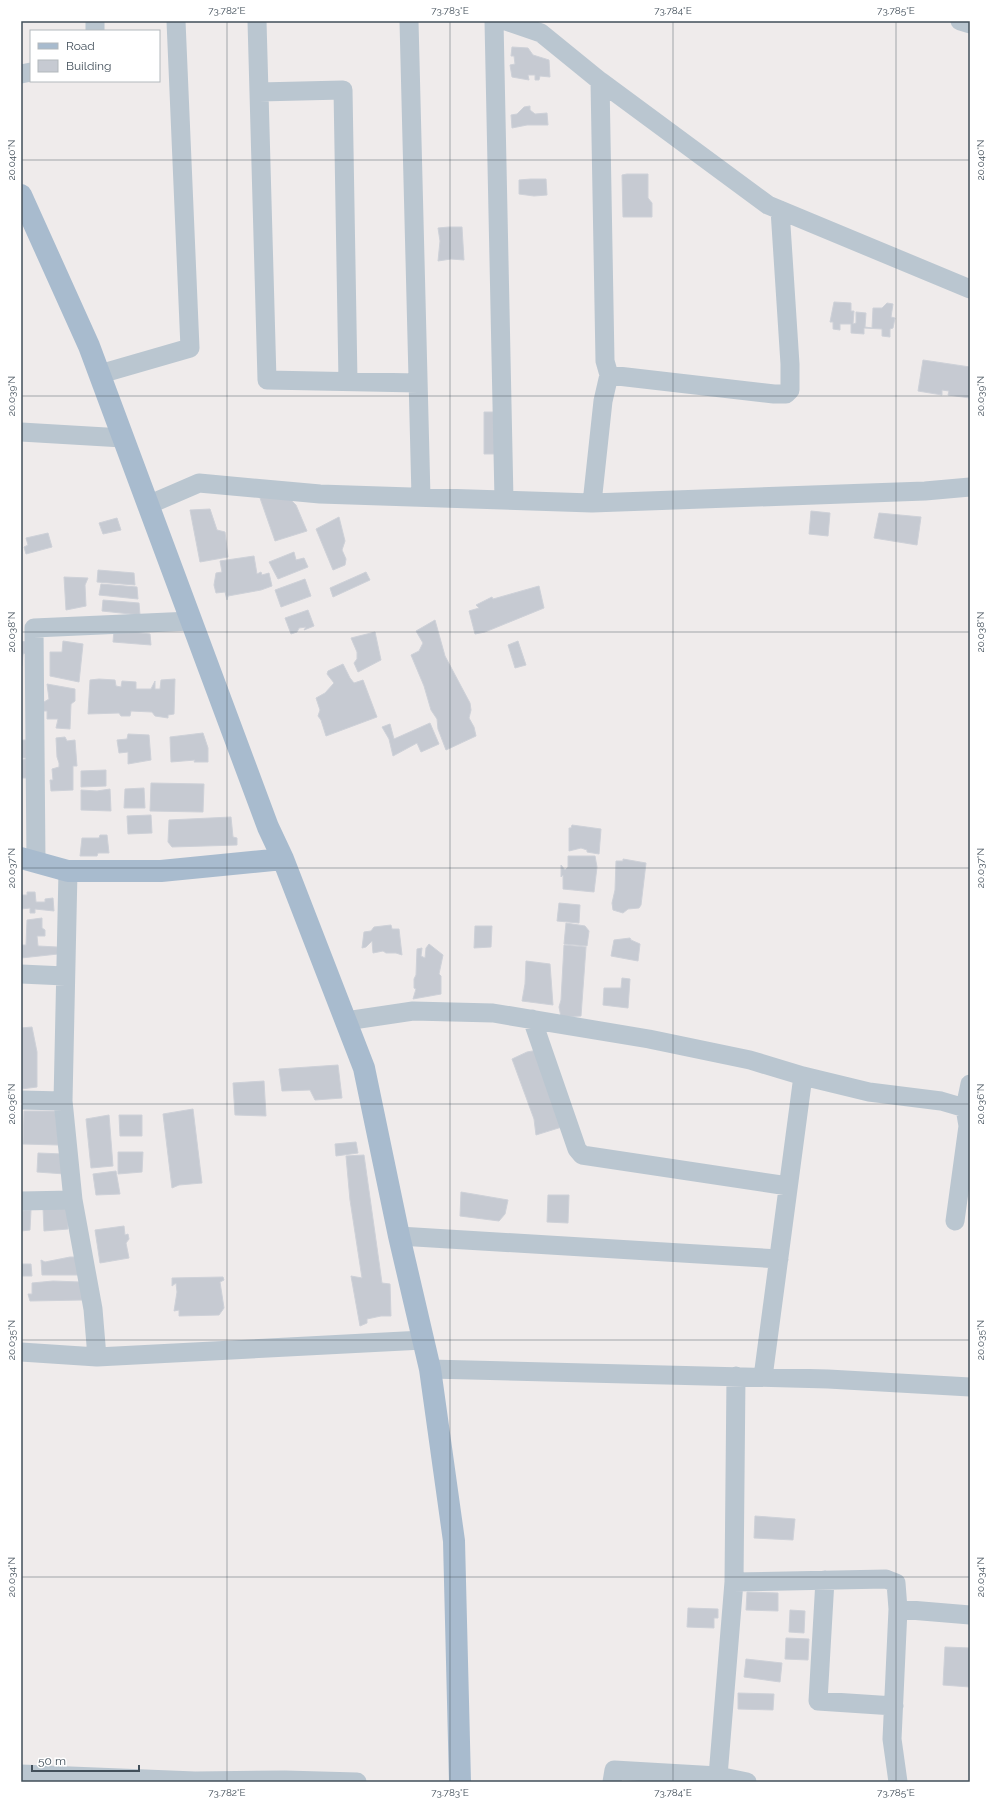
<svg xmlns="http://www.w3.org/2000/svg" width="991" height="1803" viewBox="0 0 991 1803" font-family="Raleway,sans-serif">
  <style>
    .building { fill: #c6cad2; stroke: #ced1d8 }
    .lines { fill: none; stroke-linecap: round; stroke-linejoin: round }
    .minor { stroke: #bac6d0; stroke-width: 19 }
    .major { stroke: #a8bbce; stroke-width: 22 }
    .ticks { fill: none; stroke: #424f5a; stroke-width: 1; stroke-opacity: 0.45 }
    .neatline { fill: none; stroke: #424f5a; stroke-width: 1.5 }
    .ticks-label { font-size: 10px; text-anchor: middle; fill: #424f5a }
  </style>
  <rect width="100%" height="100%" fill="#efebeb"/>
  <!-- building -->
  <path class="building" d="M512 47 528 48 533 55 549 60 550 77 540 76 539 80H535V75H528L529 80 512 77 510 65 515 64 514 56H511Z
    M530 106V110L535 114 547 113 548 125H527L512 128 511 115 517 114 524 107Z
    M627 174H648V198L652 203V217H623L622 175Z
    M531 179H546L547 195 534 196 519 194V180Z
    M449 227H462L464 260 451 259 438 261 440 241 438 228Z
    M834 302 851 303V311H854L853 324 856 323V312L866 313 865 327 872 328 873 308H882L887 303 893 304 891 317 895 318 893 328 890 329V337L882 336V329L864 328V334L851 333V324H840V330L833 329V322H830Z
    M923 360 970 367V398L948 395 949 391 942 390V395L918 391Z
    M484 412H493L498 454H484Z
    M267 494 287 496 296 505 307 531 275 541 260 498Z
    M210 509 217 530 225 532 228 557 200 562 190 510Z
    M811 511 830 513 828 536 809 534Z
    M879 513 921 517 917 545 874 538Z
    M339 517 345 541 342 550 346 559 345 565 333 570 316 529Z
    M117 518 121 530 103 534 99 523Z
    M48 533 52 547 26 554 24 547 28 545 26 538Z
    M294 552 296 560 304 558 308 567 278 579 269 562Z
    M254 556 257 574 261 572 262 575 269 573 272 586 261 590 228 596 227 600 225 592 216 593 214 585 216 573 222 572 220 561Z
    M98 570 134 573 135 585 97 582Z
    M366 572 370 580 333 597 330 588Z
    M64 577 88 578 85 585 86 606 66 610Z
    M305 579 311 596 281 607 275 590Z
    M101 584 137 587 138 599 99 595Z
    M539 586 544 608 485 632 475 634 469 611 479 608 476 605 492 597 493 599Z
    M103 600 139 603 140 615 102 611Z
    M308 610 314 626 304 630 306 627 299 628 297 632 291 634 285 618Z
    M435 620 445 656 470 703 471 710 469 718 474 727 476 736 446 750 438 729 437 719 431 710 424 686 411 655 419 651 423 643 416 631Z
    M114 630 150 634 151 645 113 642Z
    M375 632 381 660 358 672 354 663 357 659V652L351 638Z
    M21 641 26 642V653L23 654 22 666 21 665Z
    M63 641 83 644 79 682 50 676V652H62Z
    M518 641 526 665 515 668 508 645Z
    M343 664 350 678 354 683 363 680 377 717 326 736 321 720 318 716 320 710 316 698 325 693 334 683 327 674 328 671Z
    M99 679 115 680 116 686 121 687 122 681 136 682V689H151L155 681V689H160L161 680 175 679 174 714 168 715V718L155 716 152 712 131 711 130 716H121L119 713 88 714 90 680Z
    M47 684 75 689V701L71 704 70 729 56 728 58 719H47V711H42L44 702 49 699Z
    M430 723 439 744 421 752 417 743 393 756 389 739 382 727 390 724 394 739Z
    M203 733 208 748V762H194L195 760 171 762 170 737Z
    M128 734 149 735 151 760 128 764V752L119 753 117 740 127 739Z
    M65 737 67 741 75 740 77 766H73V790L51 791 50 780H53L52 769 59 767V763L57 757 56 738Z
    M21 740H28L27 758H21Z
    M28 759 29 778H21V760Z
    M106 770V786L81 787V771Z
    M151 783 204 784 203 812 150 811Z
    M144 788 145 808H124L125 789Z
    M110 789 111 811 81 810V790L97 791Z
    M151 815 152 833 128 834 127 816Z
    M231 817 233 837 237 838V845L172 847 168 842 169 820Z
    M572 825 601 829 599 854 587 852V850L581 848 569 851V828H571Z
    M100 835H107L109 853H98L97 856H80L82 838H99Z
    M568 856H595L597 867 594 892 563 889V875L561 877V865L565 870 568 867Z
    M623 859 646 863 641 905 639 908 628 909 623 913 613 910 612 903 615 890 616 861H623Z
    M27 892H35L36 902H45V899L53 898 54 911 35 909V913H30V908L21 909V895H27Z
    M559 903 580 905 579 923 557 921Z
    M42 918V928L45 930V936H37L38 946 57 947 58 954 21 958V945H26L27 920Z
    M566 923 585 926 589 931 587 946 564 944Z
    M391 925 392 929H399L402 955 396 953H386L383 951 373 953 372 941 366 947 362 948 364 932 371 931 374 927Z
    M475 926H492L491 947 474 948Z
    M630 938 631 940 640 944 638 961 611 956 614 940Z
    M429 944 443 955 439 974 441 976V994L413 999 416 989 414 988V979L416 975 417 949 422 948 421 956 425 958 426 948Z
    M564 945 586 947 581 1016 561 1017 559 1007 561 1000Z
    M526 961 550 964 553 1005 522 1001 525 984Z
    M622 978 630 979 628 1008 603 1005 604 988H621Z
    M32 1027 37 1052V1087L21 1089V1028Z
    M538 1050 565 1126 536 1135 534 1119 512 1059 527 1052Z
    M338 1065 342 1098 315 1100 310 1090 282 1091 279 1069Z
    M264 1081 266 1116 235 1115 233 1083Z
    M193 1109 202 1183 179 1185 172 1188 163 1114Z
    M24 1111H55L59 1145 23 1144Z
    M109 1115 113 1166 91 1168 86 1119Z
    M119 1115H142V1136H120Z
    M356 1142 358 1153 336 1156 335 1144Z
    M118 1152H143L142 1172 118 1174Z
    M38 1153 63 1154 65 1174 37 1172Z
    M364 1155 382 1283 390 1284 391 1316H381L367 1319V1323L360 1326 351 1276 362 1278 350 1200 346 1156Z
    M116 1171 120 1194 96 1195 93 1174Z
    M461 1192 508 1200 505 1214 499 1221 460 1216Z
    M548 1195H569L568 1223 547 1222Z
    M43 1208 68 1209V1229L44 1231Z
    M31 1210 30 1230 21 1231V1211Z
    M124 1226 125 1235 128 1234 129 1239 126 1243 129 1258 100 1263 95 1230Z
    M70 1257H80L79 1275H42L41 1260 45 1262Z
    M21 1264H31L32 1276H21Z
    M223 1277 224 1280 220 1282 224 1308 219 1315 179 1316V1310L174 1311 177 1292 176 1283 172 1286V1278Z
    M53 1281 80 1282 83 1300 30 1301 28 1294H32V1283Z
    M755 1516 795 1519 793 1540 754 1538Z
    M747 1592 778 1593V1611L746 1610Z
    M688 1608 718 1609V1618H714V1628L687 1627Z
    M790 1610 805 1611 804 1633 789 1632Z
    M786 1638 809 1639 808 1660 785 1659Z
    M945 1647 970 1648V1687L943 1685Z
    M746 1659 782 1663 780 1682 744 1677Z
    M738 1693 774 1694 773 1710 738 1709Z"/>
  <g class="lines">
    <!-- minor -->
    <path class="minor" d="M95 21V31
      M257 21 267 380 418 383
      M409 21 421 497
      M494 21 504 500
      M506 21 541 33 600 81 768 205 970 289
      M960 21 970 24
      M21 74 31 72
      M259 92 343 90 348 381
      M100 374 190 348 176 21
      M609 375 774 394H786L790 390V364L780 210
      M21 432 123 438
      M592 503 603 401 609 375 605 361 600 81
      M148 505 199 483 320 494 592 503 925 491 970 487
      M36 862 34 628 191 621
      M68 871 63 1101 73 1200 93 1309 97 1357
      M21 974 65 976
      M532 1019 577 1149 582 1155 788 1186
      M346 1021 413 1011 493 1013 649 1039 750 1060 803 1076 869 1092 941 1101 965 1108 968 1126 955 1221
      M21 1100 63 1101
      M965 1108 970 1084
      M21 1201 73 1200
      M399 1236 779 1259
      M21 1352 97 1357 423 1340
      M430 1369 828 1379 970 1387
      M763 1377 803 1076
      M825 1580 818 1701 894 1706
      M734 1582 886 1579 896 1583 898 1609 892 1739 898 1782
      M898 1609 970 1615
      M21 1774 195 1781 285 1780 357 1782
      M718 1776 747 1782
      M612 1782 614 1770 718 1776 734 1582 736 1376"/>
    <!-- major -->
    <path class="major" d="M21 195 89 346 268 827 283 859 364 1068 399 1236 430 1369 454 1541 460 1782
      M21 858 68 871H161L283 859"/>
  </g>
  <!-- ticks -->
  <path class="ticks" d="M227 21V1782M450 21V1782M673 21V1782M896 21V1782M21 160H970M21 396H970M21 632H970M21 868H970M21 1104H970M21 1340H970M21 1577H970"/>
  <!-- border -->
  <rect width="991" height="1803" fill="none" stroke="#ffffff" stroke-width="44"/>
  <!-- legend -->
  <rect x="30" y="30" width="130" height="52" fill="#ffffff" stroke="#b3b9bd"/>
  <rect x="38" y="43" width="20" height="6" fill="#a8bbce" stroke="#b3b9bd"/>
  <text x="66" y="50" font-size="12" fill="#424f5a">Road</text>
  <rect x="38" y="60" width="20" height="12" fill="#c6cad2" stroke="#b3b9bd"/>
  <text x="66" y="70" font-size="12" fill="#424f5a">Building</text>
  <!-- scale -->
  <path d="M32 1765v6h107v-6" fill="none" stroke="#424f5a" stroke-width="2"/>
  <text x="38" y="1765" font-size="12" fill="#424f5a" stroke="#ffffff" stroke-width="3" paint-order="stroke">50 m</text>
  <rect x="22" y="22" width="947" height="1759" class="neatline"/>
  <g class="ticks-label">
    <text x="227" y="14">73.782°E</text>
    <text x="450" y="14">73.783°E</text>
    <text x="673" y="14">73.784°E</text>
    <text x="896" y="14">73.785°E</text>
    <text transform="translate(11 160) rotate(-90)" y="4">20.040°N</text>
    <text transform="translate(980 160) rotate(-90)" y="4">20.040°N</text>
    <text transform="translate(11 396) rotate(-90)" y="4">20.039°N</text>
    <text transform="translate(980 396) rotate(-90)" y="4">20.039°N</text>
    <text transform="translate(11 632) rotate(-90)" y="4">20.038°N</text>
    <text transform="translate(980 632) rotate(-90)" y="4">20.038°N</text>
    <text transform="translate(11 868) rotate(-90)" y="4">20.037°N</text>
    <text transform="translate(980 868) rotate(-90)" y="4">20.037°N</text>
    <text transform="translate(11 1104) rotate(-90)" y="4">20.036°N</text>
    <text transform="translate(980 1104) rotate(-90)" y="4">20.036°N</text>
    <text transform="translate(11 1340) rotate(-90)" y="4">20.035°N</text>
    <text transform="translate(980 1340) rotate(-90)" y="4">20.035°N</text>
    <text transform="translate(11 1577) rotate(-90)" y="4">20.034°N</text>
    <text transform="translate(980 1577) rotate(-90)" y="4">20.034°N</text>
    <text x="227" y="1796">73.782°E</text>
    <text x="450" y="1796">73.783°E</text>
    <text x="673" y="1796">73.784°E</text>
    <text x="896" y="1796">73.785°E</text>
  </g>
</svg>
